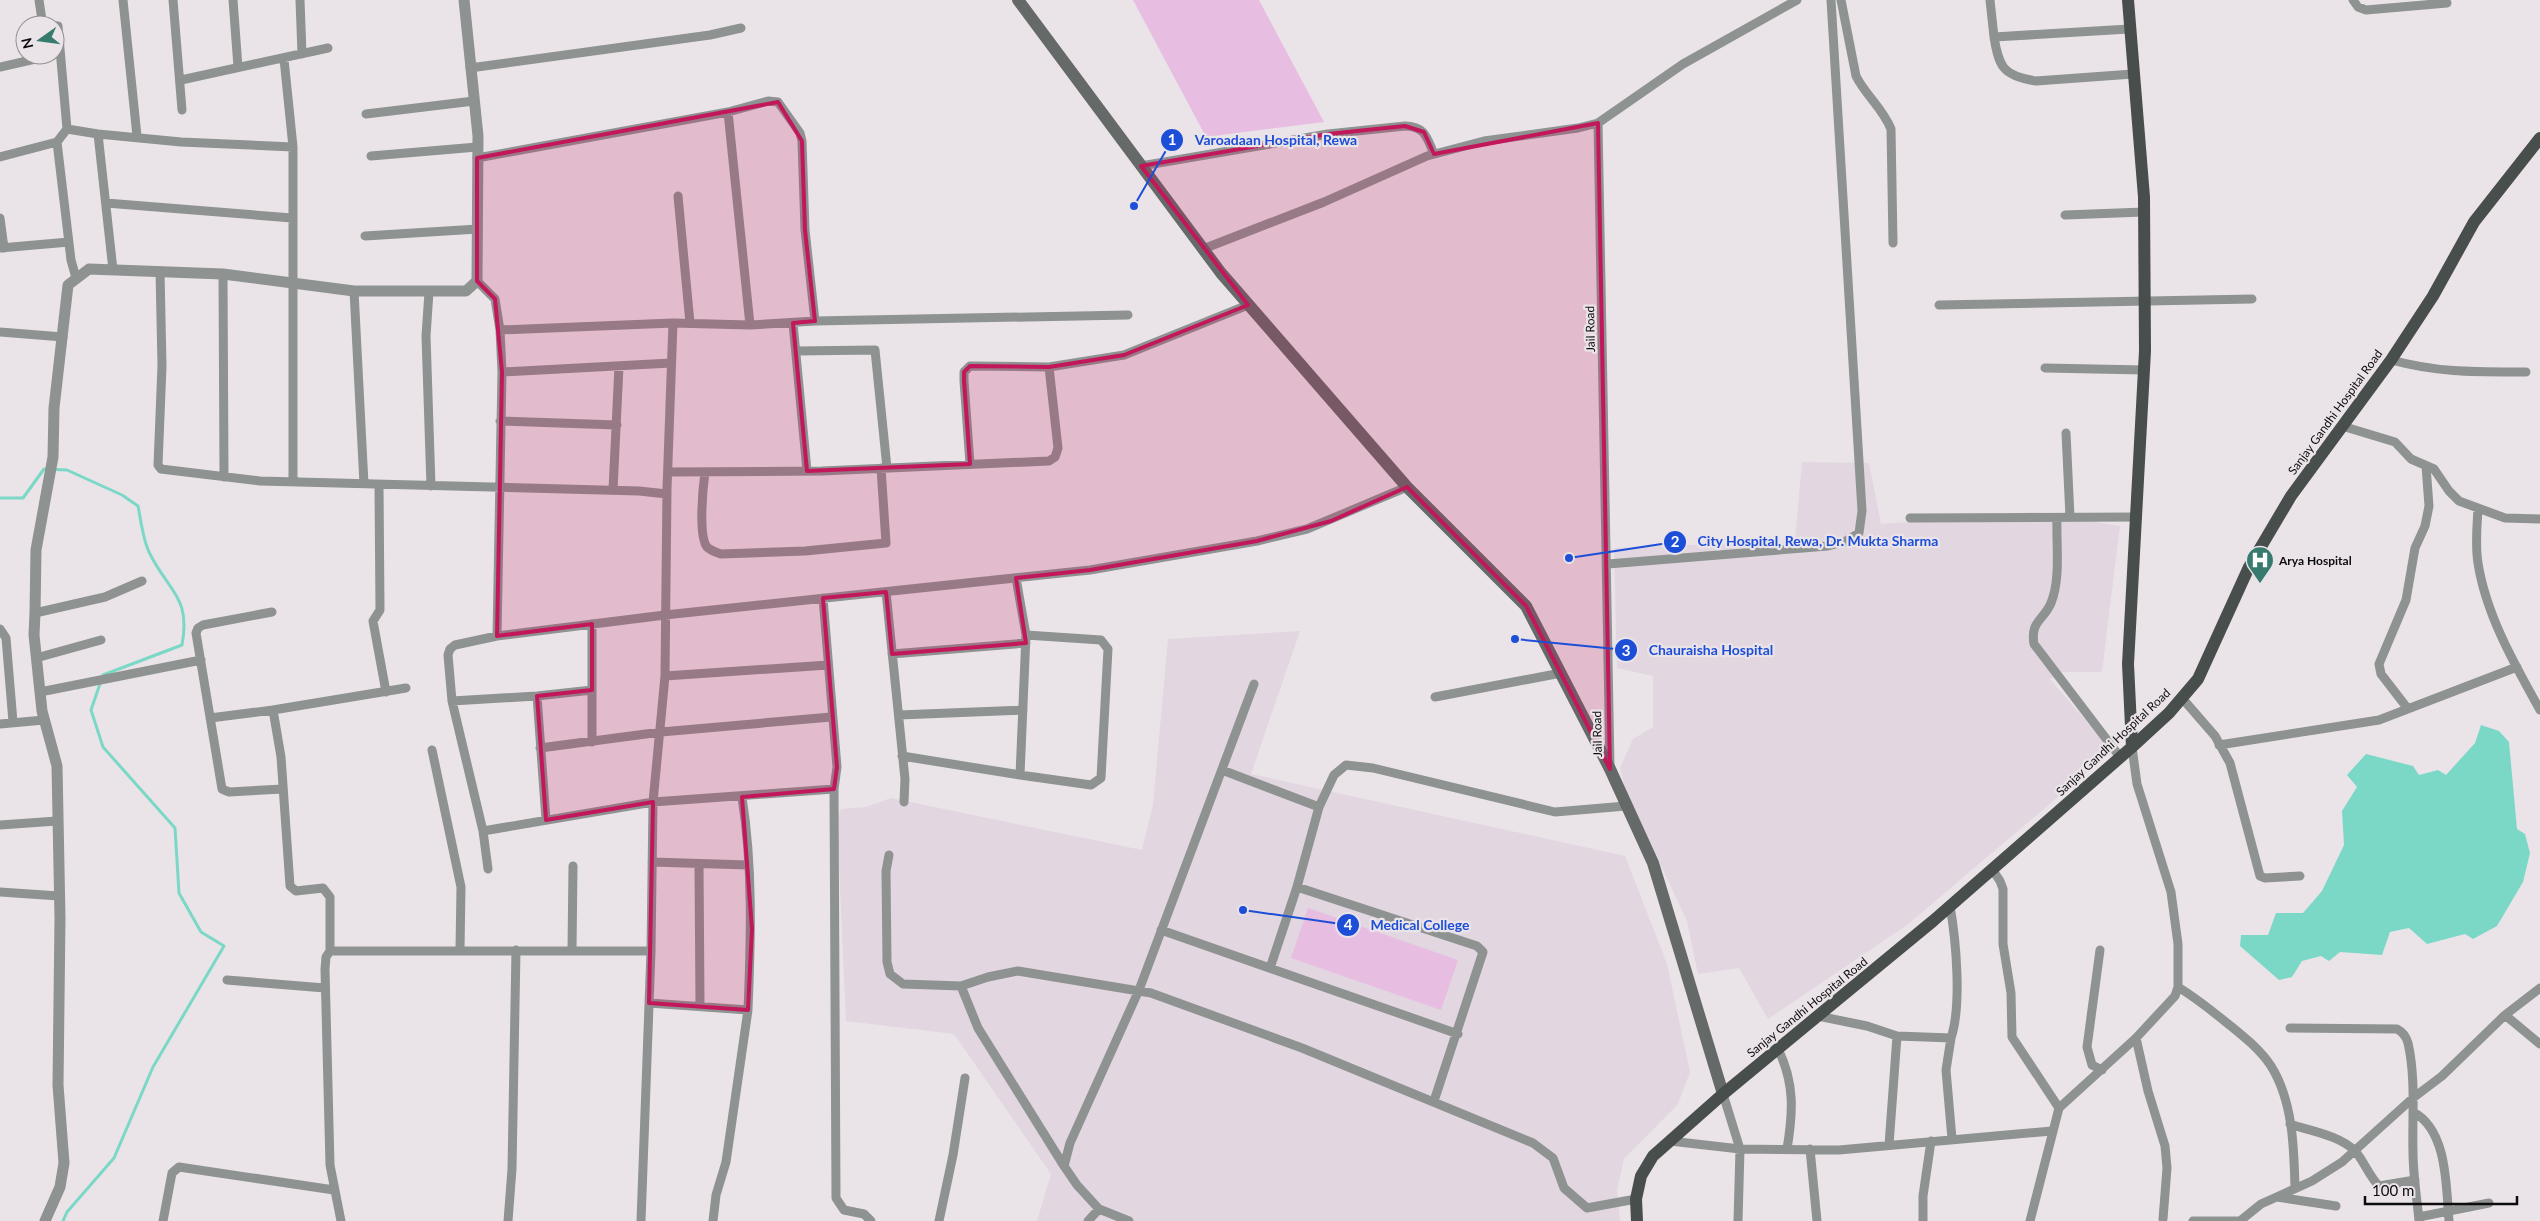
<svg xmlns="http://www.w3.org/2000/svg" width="2540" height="1221" viewBox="0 0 2540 1221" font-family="Lato,sans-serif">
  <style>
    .built { fill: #e2d6e0 }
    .green { fill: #e7bde1 }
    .water { fill: #7bd8c6 }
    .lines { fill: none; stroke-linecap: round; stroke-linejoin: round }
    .stream { stroke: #7bd8c6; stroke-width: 3 }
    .minor { stroke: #8e9291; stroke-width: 9 }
    .tertiary { stroke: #8e9291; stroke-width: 11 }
    .secondary { stroke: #656a68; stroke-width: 12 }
    .primary { stroke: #484e4c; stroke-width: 12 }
    .marked { fill: #c2185b; fill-opacity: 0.2; stroke: #c2185b; stroke-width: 4; stroke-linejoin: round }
    .labels { text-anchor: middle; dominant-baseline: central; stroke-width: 4.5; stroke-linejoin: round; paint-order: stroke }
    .street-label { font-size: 12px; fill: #0d0c0d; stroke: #eae4e9 }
    .poi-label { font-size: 12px; font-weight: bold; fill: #0d0c0d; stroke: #eae4e9; text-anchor: start }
    .leader { fill: none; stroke: #1d4ed8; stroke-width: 2 }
    .callout-dot { fill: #1d4ed8; stroke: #eae4e9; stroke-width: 2 }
    .mark-label { font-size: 15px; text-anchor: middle; font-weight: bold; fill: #fff }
    .callout-label { font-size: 14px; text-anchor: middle; font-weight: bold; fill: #1d4ed8; stroke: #eae4e9; stroke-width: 4.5; stroke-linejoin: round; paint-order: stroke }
  </style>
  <rect width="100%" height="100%" fill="#eae4e9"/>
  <!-- built -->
  <path class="built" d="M1802 462 1869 463 1881 524 2035 512 2120 526 2102 672H2063L2050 679 2112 751 1907 925 1768 1019 1739 968 1698 974 1687 921 1625 788 1620 768 1633 739 1653 727V676L1617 668 1614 548 1795 541Z
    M1300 631 1251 774 1625 856 1667 964 1690 1072 1678 1104 1624 1159 1617 1190 1620 1221H1037L1051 1174 954 1034 846 1021 837 821 841 809 866 807 891 798 1142 850 1153 805 1168 639Z"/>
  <!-- green -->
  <path class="green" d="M1133 0H1259L1324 122 1206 137Z
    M1308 908 1458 960 1441 1010 1291 958Z"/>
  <!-- water -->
  <path class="water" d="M2481 725 2499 731 2509 742 2517 829 2525 834 2530 853 2523 882 2497 926 2473 939 2465 934 2427 944 2409 928 2390 932 2382 955 2340 952 2329 961 2321 956 2302 961 2292 977 2279 980 2240 946 2241 935H2268L2276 913H2303L2322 891 2344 845 2342 811 2357 787 2347 775 2366 754 2413 766 2419 775 2438 770 2446 775 2475 743Z"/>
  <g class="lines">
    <!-- stream -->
    <path class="stream" d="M0 498H23L44 469 67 470 122 495 138 506C141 521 143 541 150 554 169 592 191 597 182 645L103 675 91 710 103 747 175 828 179 893 201 932 224 946 153 1067 114 1158 67 1212 63 1221"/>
    <!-- minor -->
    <path class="minor" d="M39 0 42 20 47 25 58 26 67 129 57 142 71 260 76 278
      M123 0 137 136
      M173 0 182 110
      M233 0 238 67
      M300 0 302 54
      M1841 0 1856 76C1866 96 1882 107 1891 129L1893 243
      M1990 0 1994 37 2129 29
      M2353 0 2358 7 2366 10 2447 3
      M1994 37C1999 68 2004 76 2036 81L2133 74
      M284 59 293 147V482
      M0 67 53 55
      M470 68 710 35 741 28
      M181 80 328 48
      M728 112 750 325
      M366 114 474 101
      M67 129 98 134 181 142 293 147
      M98 134 113 270
      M371 156 477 147
      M0 157 57 142
      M477 158 728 112 768 101 778 102 800 133 802 141 805 230 815 321
      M1141 166 1328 134 1405 126C1425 126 1427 138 1434 154
      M678 196 690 323
      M106 203 292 218
      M2065 215 2144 212
      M0 218 4 248
      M365 236 478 229
      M0 248 69 242
      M1203 249 1324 202 1427 156 1484 141 1578 128 1598 123
      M160 271 162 366 158 465 161 469 260 481 639 491 667 494
      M223 274 224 477
      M477 281 495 299 500 330
      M354 291 364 484
      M429 292 426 336 431 486
      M1939 305 2252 299
      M793 323 807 471
      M0 332 63 337
      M796 351 875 350 887 468
      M2391 360C2440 373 2475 372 2526 372
      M2045 368 2144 370
      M502 372 671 363
      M500 421 617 425
      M2342 426 2395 442 2411 459 2434 469 2449 491 2459 501 2505 518 2540 519
      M2066 433 2070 517
      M970 464 964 381V372L970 366 1049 367 1124 355 1248 305
      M668 472 822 471 1049 461 1055 457 1058 448 1049 367
      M705 472C703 487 698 535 707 547 711 551 716 552 721 554L805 551 886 543 881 468
      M379 485 380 610 373 621 386 692
      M613 490 619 366
      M2478 509C2477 527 2475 545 2478 563 2486 615 2515 665 2540 710
      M1910 518 2136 517
      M2057 518C2056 545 2061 578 2051 603 2044 620 2030 621 2034 644L2120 757
      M1608 564 1828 546 1844 542 1859 533 1862 511 1831 0
      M886 592 905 779 904 802
      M823 598 837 767 834 789 836 1198 844 1210 864 1214 871 1221
      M272 612 203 625 198 628 196 633 222 789 229 792 283 789
      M35 613 105 597 142 581
      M0 629 6 638 13 722
      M497 636 502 372 500 330 673 323
      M892 654 1026 643
      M36 658 101 640
      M665 676 828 665
      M40 692 201 660
      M537 696 546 820
      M1435 697 1561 673
      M2182 698 2215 736 2230 763 2260 876 2265 878 2300 876
      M452 701 537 696 592 690
      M2408 709 2381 674 2379 664 2406 600 2415 548 2425 526 2429 506 2426 466
      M273 710 281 757 290 886 296 891 323 888 330 897V951
      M899 715 1023 710
      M210 718 273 710 406 688
      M0 724 44 720
      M592 742V624
      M2219 745 2379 720 2517 667
      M540 748 661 732 831 717
      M432 750 461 887 460 950
      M902 756 1020 775 1026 635 1016 578
      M1610 766 1598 123 1683 64 1797 0
      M1222 770 1319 807 1297 887 1270 968
      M1020 775 1091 785 1101 778 1108 649 1101 640 1026 635
      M742 797C753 867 751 938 748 1010
      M1319 807 1334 775 1346 765 1373 768 1555 812 1626 806
      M0 825 57 821
      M483 831 653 802 834 789
      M889 855 886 871 887 962 890 974 903 984 961 986 988 977 1018 971 1151 993 1302 1048 1533 1143 1553 1158 1564 1188 1587 1208 1636 1199
      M652 862 748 865
      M699 864 700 1005
      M488 869 483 831 452 701 448 655 450 649 455 645 497 636 665 615 1090 570 1257 541 1307 529 1407 487
      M1992 869 2000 881 2003 889V944L2011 993 2012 1037 2059 1108
      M1297 887 1477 946 1483 952 1434 1101
      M0 892 59 896
      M1950 906C1956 940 1962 1005 1951 1038
      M1161 930 1458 1034
      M2100 950 2087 1047 2092 1065 2102 1070
      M572 951 573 866
      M227 980 325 988
      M961 986 978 1028 1064 1166
      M2178 987C2196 998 2211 1010 2227 1023 2243 1036 2260 1049 2271 1066 2293 1101 2294 1148 2295 1188
      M649 1003 748 1010 726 1162 716 1195 713 1221
      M2505 1015 2540 1044
      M1818 1016 1867 1026 1897 1036 1951 1038 1946 1070 1952 1139
      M2290 1028 2397 1029C2403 1032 2406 1036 2408 1043 2416 1078 2412 1116 2413 1152 2413 1175 2417 1198 2419 1221
      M2136 1038 2148 1091 2165 1146 2167 1168 2163 1219
      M1778 1049C1795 1083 1793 1113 1787 1149
      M1723 1094 1740 1149 1738 1221
      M2413 1112C2448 1130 2446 1188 2449 1221
      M2290 1124C2310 1131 2339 1135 2355 1151 2364 1161 2369 1176 2379 1186L2415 1180
      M1670 1141 1740 1149 1839 1150 2052 1131
      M1889 1145 1897 1036
      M1810 1149 1817 1221
      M2277 1197 2336 1206
      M2419 1217 2489 1203
      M163 1221 172 1173 179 1167 334 1190
      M341 1221 330 1165 325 969 326 957 330 951H651
      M508 1221 512 1169 516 950
      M641 1221 651 951 653 802 665 676 667 489 673 323 750 325 815 321 1128 315
      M939 1221 953 1155 965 1078
      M1088 1221 1099 1209
      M1129 1221 1099 1209 1077 1185 1064 1166 1070 1143 1139 990 1254 684
      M1923 1221V1196L1931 1141
      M2030 1221 2059 1108 2136 1038 2175 996 2178 987V944L2171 892 2137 784 2132 747
      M2193 1221H2240
      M2240 1221 2261 1204 2312 1181 2342 1162 2413 1098 2442 1076 2505 1015 2540 988"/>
    <!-- tertiary -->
    <path class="tertiary" d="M45 1221 60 1187 64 1163 58 1085 60 918 57 766 42 711 34 635 35 613 36 550 53 457 54 408 68 285 89 269 223 274 354 291H466L477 281 478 136 464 0"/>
    <!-- secondary -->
    <path class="secondary" d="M1018 0 1221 273 1407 487 1526 606 1610 769 1653 863 1723 1094"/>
    <!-- primary -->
    <path class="primary" d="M2128 0 2144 197 2145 351 2128 664 2132 747
      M1637 1221 1636 1199 1641 1176 1653 1156 1723 1094 1933 921 2132 747 2169 713 2198 679 2249 567 2291 496 2391 360 2433 296 2474 222 2540 138"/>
  </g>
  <!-- marked area -->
  <path class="marked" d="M778 102 802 141 805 230 815 321 793 323 807 471 970 464 964 381V372L970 366 1049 367 1124 355 1248 305 1141 166 1328 134 1405 126 1424 132 1434 154 1598 123 1610 769 1526 606 1407 487 1331 521 1257 541 1090 570 1016 578 1026 643 892 654 886 592 823 598 837 767 834 789 742 797 752 929 748 1010 649 1003 653 802 546 820 537 696 592 690V624L497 636 502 372 495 299 477 281V158Z"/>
  <!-- icons -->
  <defs>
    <g id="hospital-pin" transform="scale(1.4375)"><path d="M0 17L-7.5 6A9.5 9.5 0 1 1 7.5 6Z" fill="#377b6f" stroke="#eae4e9"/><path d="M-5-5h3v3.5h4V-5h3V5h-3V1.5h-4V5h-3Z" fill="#fff"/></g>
  </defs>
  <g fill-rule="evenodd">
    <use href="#hospital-pin" x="2260" y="560"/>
  </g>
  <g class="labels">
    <!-- street labels -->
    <g class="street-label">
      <text transform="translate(1590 329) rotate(-91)">Jail Road</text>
      <text transform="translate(2335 412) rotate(-54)">Sanjay Gandhi Hospital Road</text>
      <text transform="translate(1597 734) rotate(-91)">Jail Road</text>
      <text transform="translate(2113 742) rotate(-43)">Sanjay Gandhi Hospital Road</text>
      <text transform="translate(1807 1007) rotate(-39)">Sanjay Gandhi Hospital Road</text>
    </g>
    <!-- poi labels -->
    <g class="poi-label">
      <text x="2279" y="560">Arya Hospital</text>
    </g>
  </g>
  <!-- callouts -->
  <path class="leader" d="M1134 206L1172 140M1569 558L1675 542M1515 639L1626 650M1243 910L1348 925"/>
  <g class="callout-dot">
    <circle cx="1134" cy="206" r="5"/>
    <circle cx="1569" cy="558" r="5"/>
    <circle cx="1515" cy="639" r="5"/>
    <circle cx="1243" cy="910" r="5"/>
    <circle cx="1172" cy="140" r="12"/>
    <circle cx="1675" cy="542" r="12"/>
    <circle cx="1626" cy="650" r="12"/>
    <circle cx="1348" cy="925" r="12"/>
  </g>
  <g class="mark-label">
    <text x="1172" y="145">1</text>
    <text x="1675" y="547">2</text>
    <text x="1626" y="656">3</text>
    <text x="1348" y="930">4</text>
  </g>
  <g class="callout-label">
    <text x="1276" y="145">Varoadaan Hospital, Rewa</text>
    <text x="1818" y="546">City Hospital, Rewa, Dr. Mukta Sharma</text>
    <text x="1711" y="655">Chauraisha Hospital</text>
    <text x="1420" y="930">Medical College</text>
  </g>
  <!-- north arrow -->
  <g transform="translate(40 40) rotate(256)"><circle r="24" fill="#eae4e9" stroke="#928e91"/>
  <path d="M0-4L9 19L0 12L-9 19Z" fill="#377b6f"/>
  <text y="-8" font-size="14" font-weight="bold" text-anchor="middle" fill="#0d0c0d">N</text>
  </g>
  <!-- scale -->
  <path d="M2365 1196v8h152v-8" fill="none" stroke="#0d0c0d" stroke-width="2.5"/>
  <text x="2372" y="1196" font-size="15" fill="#0d0c0d" stroke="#eae4e9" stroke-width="4" paint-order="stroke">100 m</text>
</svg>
